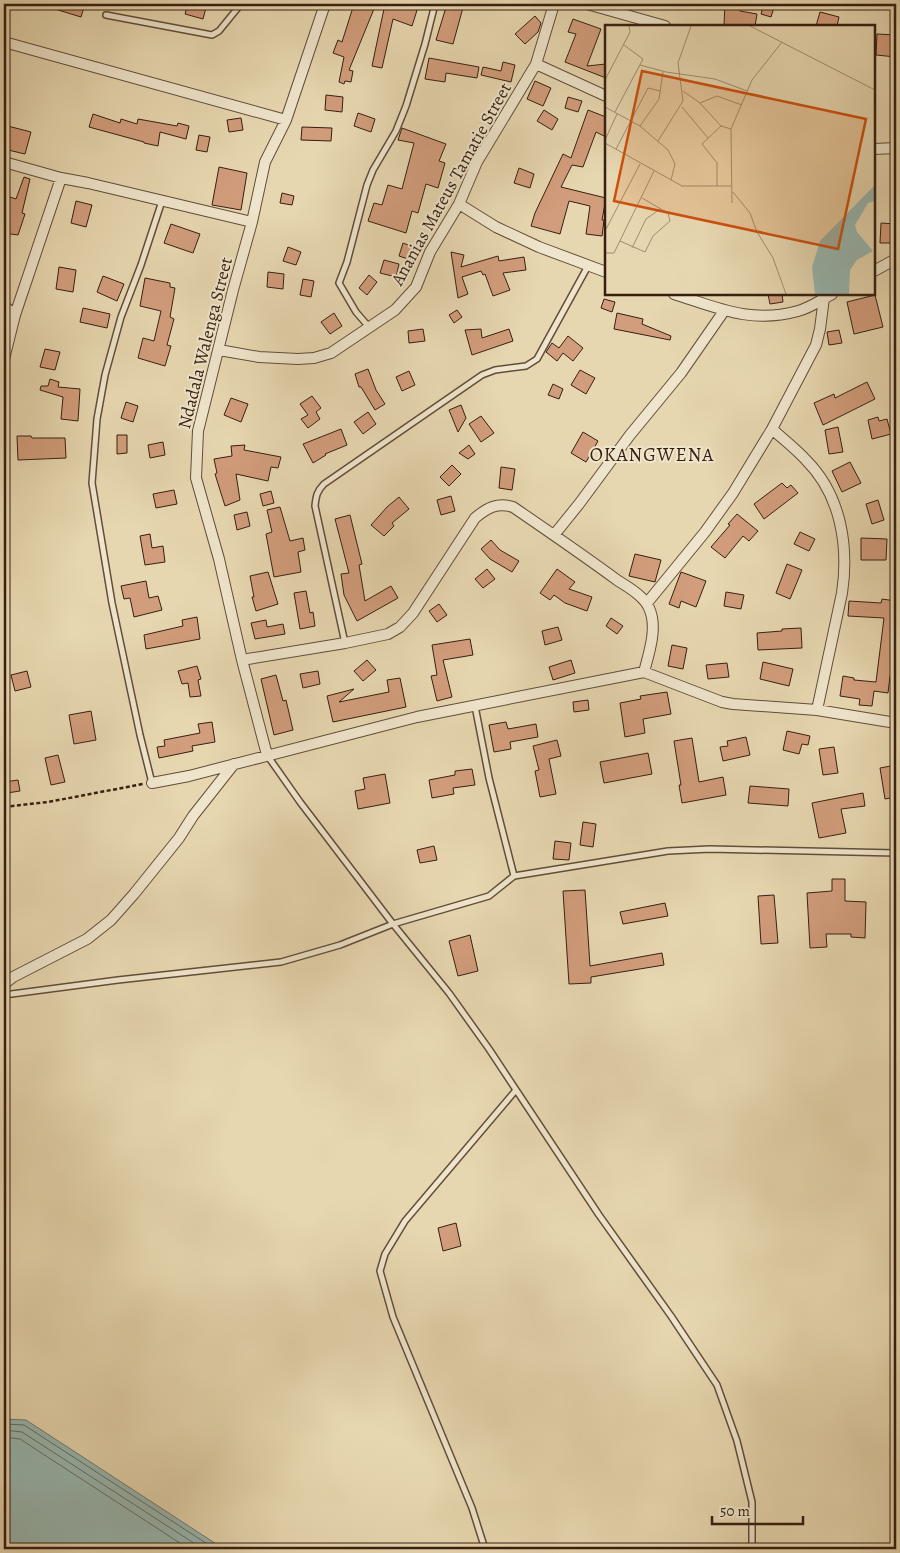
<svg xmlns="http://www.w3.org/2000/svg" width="900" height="1553" viewBox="0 0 900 1553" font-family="Alegreya,serif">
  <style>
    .water { fill: #98b8b2; stroke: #717b72 }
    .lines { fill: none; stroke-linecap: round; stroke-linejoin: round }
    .shore { stroke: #676c62; stroke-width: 1 }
    .building { fill: #d29d7c; stroke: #361f11 }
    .service-casing { stroke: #624d39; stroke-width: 8 }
    .minor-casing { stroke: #624d39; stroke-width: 12 }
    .path { stroke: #361f11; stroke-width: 2.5; stroke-dasharray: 4 2.5; stroke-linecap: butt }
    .service { stroke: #efe5cc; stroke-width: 5 }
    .minor { stroke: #efe5cc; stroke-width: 10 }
    .labels { text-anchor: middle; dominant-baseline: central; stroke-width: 4; stroke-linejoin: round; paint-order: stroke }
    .street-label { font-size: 18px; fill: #361f11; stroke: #efe5cc }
    .neighbourhood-label { font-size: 19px; letter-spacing: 1px; fill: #361f11; stroke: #efe5cc }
    .inset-road { fill: none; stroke: #a08d70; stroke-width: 1 }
    .view { fill: #cd500d; fill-opacity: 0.15; stroke: #cd500d; stroke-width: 2.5 }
    .inset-edge { fill: none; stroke: #361f11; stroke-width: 2.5 }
  </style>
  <rect width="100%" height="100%" fill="#e7d7b0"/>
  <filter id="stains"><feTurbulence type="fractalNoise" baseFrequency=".004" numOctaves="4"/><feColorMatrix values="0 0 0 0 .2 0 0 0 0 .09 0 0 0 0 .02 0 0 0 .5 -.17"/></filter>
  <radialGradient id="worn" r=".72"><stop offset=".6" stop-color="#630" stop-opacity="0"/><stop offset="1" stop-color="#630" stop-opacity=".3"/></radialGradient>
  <!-- water -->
  <path class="water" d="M4 1419 26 1420 224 1549H4Z"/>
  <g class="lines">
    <!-- shore -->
    <path class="shore" d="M4 1424 24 1425 215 1549
      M4 1430 22 1432 203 1549
      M4 1437 20 1439 189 1549"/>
  </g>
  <!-- building -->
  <path class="building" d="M46 4H85L81 17 45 6Z
    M188 4H207L203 19 185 14Z
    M354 4H376L349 70 353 71 351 82 345 81 344 84 339 82 344 57 333 53 338 40 342 42Z
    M385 4H419L412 26 393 19 382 68 372 66Z
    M447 4H464L453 44 436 40Z
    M725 4H740V11L757 14 755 26 724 25Z
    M764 4 774 7 771 17 761 14Z
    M820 12 839 17 837 26H816Z
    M535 16 541 23 538 32 525 44 515 34Z
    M573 19 601 29 587 66 606 64V78L565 62 576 34 568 32Z
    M877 34 896 35V57L876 55Z
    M429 58 479 67 477 78 446 73 445 82 425 79Z
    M503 62 515 65 511 82 481 75 483 67 501 71Z
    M535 81 551 88 543 106 527 99Z
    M326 95 343 97 342 112 325 110Z
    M568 97 582 101 578 112 565 108Z
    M544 110 558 119 552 130 537 121Z
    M588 110 606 117V137L596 132 583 167 572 165 561 187 606 198 602 220H604L602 236 586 234 590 206 569 201 560 234 531 226 535 213 563 154 571 158Z
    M358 113 375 119 371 132 354 126Z
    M93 114 120 123 121 119 137 124 138 119 177 126 178 123 189 126 186 139 160 132 158 146 144 143V142L89 127Z
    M241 118 243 130 229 132 227 120Z
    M4 125 31 132 25 154 4 149Z
    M302 127 332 128 331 141 301 140Z
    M402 128 446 144 439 161 445 163 438 188 426 184 418 213 412 211 406 233 368 221 374 203 382 205 388 185 402 189 414 143 398 140Z
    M199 135 210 137 207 152 196 150Z
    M219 167 247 173 241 210 212 205Z
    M519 168 534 174 530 188 514 183Z
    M24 177 30 179 22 213 25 214 18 235 4 233V195L16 199Z
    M282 193 294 196 292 205 280 203Z
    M76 201 92 205 86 227 71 223Z
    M881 223 896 224V243H880Z
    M171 224 200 234 193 253 164 243Z
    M403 243 416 248 411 260 399 256Z
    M288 247 301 252 296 265 283 261Z
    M451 252 464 255 461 267 498 256 499 261 524 257 526 270 503 273 510 290 493 296 485 274 483 275 481 271 462 277 468 294 458 298Z
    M384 260 399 264 396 277 380 273Z
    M59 267 76 270 73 292 56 289Z
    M268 272 284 274 283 289 267 287Z
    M369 275 377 282 367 295 359 288Z
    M103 276 124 284 117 301 97 292Z
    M145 278 170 283V287L175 288 170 317 174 319 167 345 171 346 165 366 138 358 143 338 154 341 161 311 140 306Z
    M303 279 314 281 311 297 300 295Z
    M768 294H782L783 302 770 304Z
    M875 295 883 327 854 334 847 302Z
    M604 299 615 302 612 312 601 308Z
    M83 308 110 314 107 328 80 322Z
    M457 310 462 317 454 323 449 315Z
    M334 313 342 326 330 334 321 322Z
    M617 313 643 319 642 324 671 336 670 340 614 329Z
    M423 329 425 341 409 343 408 331Z
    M481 329 482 338 509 329 513 341 472 355 465 330Z
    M839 330 842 343 829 345 827 332Z
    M568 336 583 348 573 361 563 353 557 361 546 352 552 343 559 348Z
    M45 349 60 352 55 370 40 367Z
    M368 369 376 390 385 404 375 410 361 387H359L355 374Z
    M580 370 595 378 586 394 571 385Z
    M409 371 415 385 402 391 396 377Z
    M50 379 59 382 58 387 80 389 78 421 61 419 63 397 40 390 41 386H48Z
    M867 382 875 399 823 425 814 403 834 394 835 398Z
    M553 384 563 389 559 399 548 395Z
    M312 396 321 408 316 412 320 419 308 428 301 419 308 415 300 404Z
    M231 398 248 404 241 422 224 415Z
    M126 402 138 406 133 422 121 418Z
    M461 405 466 418 458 432 449 410Z
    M368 412 376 424 363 434 354 422Z
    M481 416 494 433 481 442 469 424Z
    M878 417 879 421 887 419 891 434 872 439 868 420Z
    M838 427 843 452 829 454 825 430Z
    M341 429 347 445 325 454 326 455 313 463 303 444Z
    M583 432 598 441 586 462 571 453Z
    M117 435H127V453L117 454Z
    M17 436H31L32 438H65L66 458 18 460Z
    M163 442 165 455 150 458 148 445Z
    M245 445 244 450 281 457 278 468 271 467 268 481 236 474 240 500 225 506 215 474 217 473 214 459 232 456 231 446Z
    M469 445 475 454 468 459 459 453Z
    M850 462 861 483 842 492 832 471Z
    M452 465 461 474 449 486 440 477Z
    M501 467 515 469 512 490 499 488Z
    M782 483 787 488 791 485 798 493 764 519 754 504Z
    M174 490 177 504 156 508 153 494Z
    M271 491 274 503 263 506 260 494Z
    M451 496 455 511 441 515 437 500Z
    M399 497 409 509 392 523 394 526 384 536 371 525 387 507Z
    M878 500 884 520 872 524 866 504Z
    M280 507 290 541 303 538 305 550 298 552 301 572 274 577 266 534 272 532 267 510Z
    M247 512 250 526 237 530 234 515Z
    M737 514 758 531 749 541 743 536 725 558 711 547 730 525 728 524Z
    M350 515 362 564 359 565 365 601 391 586 398 598 357 621 344 595 341 574 349 573 335 519Z
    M800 532 815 539 809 551 794 544Z
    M150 534 152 548 163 546 165 562 145 565 140 536Z
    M861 538 887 539 886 560H861Z
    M491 540 500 550 519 561 512 572 490 559 481 549Z
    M635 554 661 560 655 582 629 576Z
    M787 564 802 570 790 599 776 593Z
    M487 569 495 579 483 588 475 579Z
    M557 569 575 582 569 589 592 597 587 611 565 603 554 595 550 600 540 593Z
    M268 572 278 604 256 611 252 597H254L250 576Z
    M681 572 706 581 696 607 681 601 679 608 669 604Z
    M146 581 149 598 158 596 162 610 134 617 130 598 124 599 121 586Z
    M306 591 310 613 313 612 315 626 300 629 294 593Z
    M726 592 744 595 741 609 724 606Z
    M882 599 896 601V660L894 677 890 676 888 693 874 691 872 706 859 705 860 699 840 696 843 676 854 678V680L876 682 884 618 848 616 849 601 881 603Z
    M439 604 447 615 437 622 429 611Z
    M197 617 200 639 146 649 144 635 183 626 182 620Z
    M611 618 623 626 617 634 606 626Z
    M266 620 267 627 283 624 285 634 255 639 251 623Z
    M558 627 562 640 545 645 542 631Z
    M801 628 802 648 758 650 757 633 782 631V629Z
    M470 639 473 655 443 660 452 697 437 701 431 676 437 675 432 645Z
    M672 645 687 648 683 669 668 666Z
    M367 660 376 670 363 681 354 671Z
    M571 660 575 673 553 680 549 667Z
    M763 662 793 669 789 686 760 679Z
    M727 663 729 677 708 679 706 665Z
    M197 666 201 679 198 680 201 696 190 697 188 683 182 684 178 671Z
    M27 671 31 687 15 691 11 675Z
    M318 671 320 684 303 688 300 674Z
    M276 675 283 701 286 700 293 730 274 735 261 679Z
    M400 678 406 707 333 722 327 696 354 689 339 702 389 692 387 680Z
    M667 692 671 714 643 719 645 733 625 737 620 703 641 699 640 696Z
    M588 700 589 710 574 712 573 702Z
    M91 711 96 740 74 744 69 715Z
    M212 722 215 742 192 746 193 751 159 758 157 747 165 746 164 740 200 733 198 724Z
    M506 722 508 729 536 724 538 737 510 742 511 749 494 752 489 725Z
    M787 731 810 736 808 745 802 744 799 754 783 750Z
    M746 737 750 755 723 761 720 747 728 746 727 741Z
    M692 738 699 782 723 777 726 795 682 803 679 785H681L674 741Z
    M557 740 561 756 549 759 556 794 540 797 535 771 539 770 533 746Z
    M834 747 838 773 823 775 819 749Z
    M648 753 652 774 604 783 600 762Z
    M58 755 65 782 51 785 45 758Z
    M896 765V797L885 799 880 768Z
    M472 769 475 785 453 788 454 794 432 798 429 780 455 775V771Z
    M385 774 390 803 358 809 355 791 365 789 363 778Z
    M18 780 20 791 7 793 5 782Z
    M750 786 789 789 788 806 748 803Z
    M863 793 865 806 841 809 846 833 819 838 812 803Z
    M583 822 596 824 593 847 580 845Z
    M555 841 571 843 569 860 553 859Z
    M434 846 437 860 420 863 417 850Z
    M832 879H845V901L866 902 865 938 851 937V934H826L827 947 810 948 807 893 832 891Z
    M585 890 590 966 662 953 664 965 591 977V983L569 984 563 891Z
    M774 895 778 943 761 944 758 896Z
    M665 903 668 916 623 924 620 912Z
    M470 935 478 971 458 976 449 941Z
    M456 1223 461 1246 443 1251 438 1228Z"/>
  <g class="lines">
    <!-- service casing -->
    <g class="service-casing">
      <path id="service" d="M106 15 212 35 219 31 241 4
        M369 327 356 312 339 283 347 262 367 185 373 170 396 131 406 106 425 44 435 4
        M345 643 315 506C316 496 317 491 324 484L482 375 495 370 526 366 537 359 588 266
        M475 706 489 778 514 876
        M267 755 300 802 393 924 449 993 489 1049 599 1215 671 1316 717 1385 737 1441 752 1502V1549
        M152 783 140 735 112 603 92 483 97 419 105 375 121 317 141 265 162 201
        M4 995 118 980 281 962 340 945 393 924 489 896 514 876 668 851 710 849 896 853
        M485 1549 472 1508 393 1317 380 1271 385 1254 405 1221 516 1090"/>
    </g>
    <!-- minor casing -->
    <g class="minor-casing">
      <path id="minor" d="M587 4 665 26
        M4 42 286 120
        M536 64 606 96
        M874 149 896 148
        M4 162 61 178 88 183 252 222
        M459 204 496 227 539 247 606 272
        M874 271 896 259
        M674 294C718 308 751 324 798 311 810 308 821 300 832 294
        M4 306 15 315
        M219 350 259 357 298 359 314 358 331 353 395 310 416 287 430 252 459 204 477 162 536 64 554 4
        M4 359 15 315 61 178
        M772 429C783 439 796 449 806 460 841 495 849 546 842 593L817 710
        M554 535 579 504 630 435 681 373 724 311
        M647 603 705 532 733 493 772 429 816 345 820 329 824 298
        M242 660 345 643 388 634 400 627 413 613 475 518C487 508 497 502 513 507 548 531 583 555 617 580 628 587 644 596 649 608 658 627 649 653 644 672
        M267 755 242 660 219 559 196 478 198 431 233 290 252 222 265 162 286 120 325 4
        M152 783 189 776 417 717 644 672 722 702 733 704 817 710 896 723
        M4 984 13 977 87 939 111 920 134 894 179 838 193 816 234 764"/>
    </g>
    <!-- path -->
    <path class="path" d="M4 807 48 802 143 784"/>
    <!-- service -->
    <use href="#service" class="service"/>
    <!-- minor -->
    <use href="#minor" class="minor"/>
  </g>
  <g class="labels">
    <!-- street labels -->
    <g class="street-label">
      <text transform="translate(451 184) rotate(-61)">Ananias Mateus Tamatie Street</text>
      <text transform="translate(205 343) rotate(-76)">Ndadala Walenga Street</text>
    </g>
    <!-- neighbourhood labels -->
    <g class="neighbourhood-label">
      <text x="652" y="455">OKANGWENA</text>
    </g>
  </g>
  <!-- overview -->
  <g transform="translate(605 25)">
    <rect width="270" height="270" fill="#e7d7b0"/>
    <path d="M270 160V176L263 178 250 200 252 207 268 226 252 235 245 245 244 269H210L207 242 215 216Z" fill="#98b8b2"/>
    <path class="inset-road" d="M145 1 270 65M35 40 61 47 110 54 142 66M0 55 25 7 24 1M78 66 95 78 116 101M95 78 112 71 137 80M0 82 35 101 63 125 70 139 66 155M77 82 103 113M10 87 38 34 19 20M35 101 54 74 58 47M0 115 12 89M53 116 78 76 73 38 86 1M0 118 77 161H126M11 124 43 63 55 66M112 161V138L97 119 116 101 126 104M128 167 145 188 152 207 168 233 181 269M127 178 126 104 147 55 177 17M0 206 35 139M15 216 40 227 48 211 65 196 63 188 37 173M27 223 41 194 55 184M0 228H9L49 146"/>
    <path class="view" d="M37 46 261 94 233 224 9 176Z"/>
    <rect width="270" height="270" class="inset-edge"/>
  </g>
  <!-- margin -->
  <rect width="900" height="1553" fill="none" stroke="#e7d7b0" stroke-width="20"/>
  <rect x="5" y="5" width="890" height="1543" fill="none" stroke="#361f11" stroke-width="2.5"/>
  <rect x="10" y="10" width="880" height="1533" fill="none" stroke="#361f11"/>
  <!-- scale -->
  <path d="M712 1516v8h91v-8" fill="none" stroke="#361f11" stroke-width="2.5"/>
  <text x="720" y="1516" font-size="15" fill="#361f11" stroke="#efe5cc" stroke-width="4" paint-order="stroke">50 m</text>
  <rect width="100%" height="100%" filter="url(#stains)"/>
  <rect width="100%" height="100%" fill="url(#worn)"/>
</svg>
